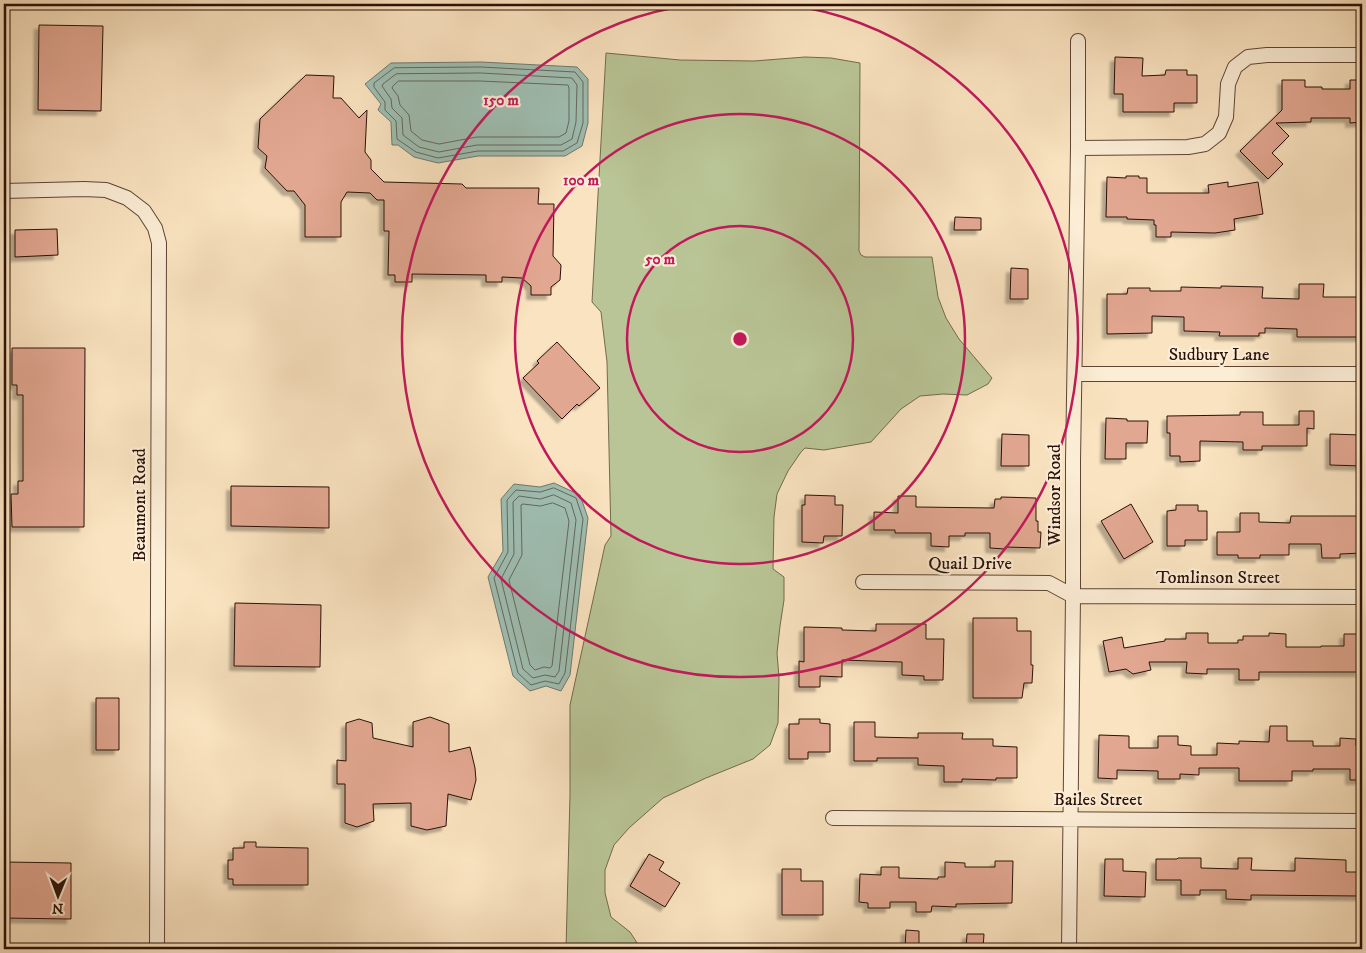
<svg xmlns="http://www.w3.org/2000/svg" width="1366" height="953" viewBox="0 0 1366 953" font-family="'IM FELL DW Pica',serif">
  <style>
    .green { fill: #b9c596; stroke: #726a4e }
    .water { fill: #9ebeb2; stroke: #70786e }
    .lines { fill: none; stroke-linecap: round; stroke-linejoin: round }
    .shore { stroke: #64675c; stroke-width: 1 }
    .building { fill: #e2a791; stroke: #2a1007; filter: url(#shadow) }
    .street-casing { stroke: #5e4535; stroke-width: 16 }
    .street { stroke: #fcedd6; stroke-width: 14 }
    .ring { fill: none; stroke: #c2185b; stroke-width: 2.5 }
    .labels { text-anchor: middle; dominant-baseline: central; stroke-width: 4.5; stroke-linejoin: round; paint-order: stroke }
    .street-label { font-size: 18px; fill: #2a1007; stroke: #fcedd6 }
    .centre { fill: #c2185b; stroke: #fcedd6; stroke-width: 2.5 }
    .ring-label { font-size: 15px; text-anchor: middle; font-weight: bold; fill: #c2185b; stroke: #fcedd6; stroke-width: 4.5; stroke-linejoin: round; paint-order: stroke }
  </style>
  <defs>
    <filter id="shadow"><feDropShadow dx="-4.5" dy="4.5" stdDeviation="1" flood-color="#0004"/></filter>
  </defs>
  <rect width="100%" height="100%" fill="#fae3c0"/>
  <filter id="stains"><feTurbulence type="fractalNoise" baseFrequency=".004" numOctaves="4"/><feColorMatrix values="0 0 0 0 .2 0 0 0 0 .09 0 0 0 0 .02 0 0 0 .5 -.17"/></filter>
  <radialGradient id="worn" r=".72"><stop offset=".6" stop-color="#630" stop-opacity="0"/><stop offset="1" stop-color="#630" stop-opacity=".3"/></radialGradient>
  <!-- green -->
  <path class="green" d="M606 53 680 60 754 61 805 57 831 58 860 63 859 251 861 255 865 257H932L938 297 946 318 959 339 992 378 988 384 967 395 943 394 920 396 901 409 871 442 824 450 805 448 801 452 788 471 777 494 774 517 773 569 784 577V600L780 626 777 653 779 677 778 723 770 745 753 759 706 778 663 798 629 828 614 845 605 870V893L611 917 630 932 641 949H566L570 795V705L605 545 611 536 607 362 601 312 592 302Z"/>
  <!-- water -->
  <path class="water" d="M481 62 577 67 588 79V123L582 146 565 156H478L438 163 414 157 398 145H392L391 122 378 110 381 104 365 84 391 63Z
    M554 483 580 495 588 518 570 675 561 691 546 686 530 691 513 676 488 577 503 551 501 499 514 484 540 487Z"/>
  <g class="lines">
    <!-- shore -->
    <path class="shore" d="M481 67 575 72 583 82V123L577 143 563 151H478L438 158 416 152 397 139 396 121 385 110V102L374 87V83L394 68Z
      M481 73 572 78 577 85 576 122 572 139 561 145H477L439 152 419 147 403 135 402 118 392 108 391 99 382 86 383 84 396 74Z
      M399 81H480L568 85 569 88V121L566 133 559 137H477L439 144 422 140 411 131 409 115 400 105 398 96 392 88 393 86Z
      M554 488 576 498 583 519 565 673 559 684 545 681 531 685 518 673 494 578 508 552 507 500 516 490 540 492Z
      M554 495 571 503 576 520 559 671 555 677 545 675 533 678 523 669 501 579 514 554 513 502 519 496 540 499Z
      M553 503 565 508 569 521 552 666 550 668 544 667 535 670 530 665 509 580 522 555 521 505 523 504 540 506Z"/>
  </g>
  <!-- building -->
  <path class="building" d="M39 25 103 26 101 111 38 110Z
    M1115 57 1143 58 1142 76 1165 75 1166 70H1187V75H1197V103H1174V112H1123V94H1114Z
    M306 75 334 76 333 98H341L359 118 367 110 365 152 371 160V169L384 182 462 184 466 188H539L538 204H554L553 256 561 265 560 280 551 287V295H531V286L522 278 502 277V282H486V275L412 274V282H395V275H388L389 231H384V200H377L370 193 347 192 341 202V237H305V205L294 191H287L265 168 267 156 258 148 260 119Z
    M1282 80H1305V87H1322V89H1350V80H1362V122L1350 123V118H1311V122L1276 123 1289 136 1272 153 1283 164 1268 179 1240 151 1282 110Z
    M1126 176H1139V178H1147V193H1209L1208 185 1228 182V187L1258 182 1263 214 1234 219 1235 230 1215 233 1171 232V237H1156V225H1154V220L1127 219V217H1106L1107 177 1126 178Z
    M955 217 981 218V230H954Z
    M57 229 58 255 15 257V230Z
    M1011 268 1028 269V299H1010Z
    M1299 284H1324L1323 297H1362V337H1297V329L1265 328V333H1259V336H1219L1220 332 1184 331V317L1152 316V333L1107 334V294H1127L1128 288H1150V291H1181V287L1221 288V286L1263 287 1262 298 1299 299Z
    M557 342 600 388 579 406 577 404 562 419 523 378 539 363 537 361Z
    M12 348H85L84 527H12L11 494H18V481H23V395H17V385H12Z
    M1299 411H1314V429L1307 428V446H1262V450H1243V442L1200 441V461L1180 462V456H1170V433H1167V416L1240 415V412H1263V425H1299Z
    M1106 418 1127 419V421H1148L1147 443H1126V459H1105Z
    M1002 434 1029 435V466H1001Z
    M1330 434 1362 435V466L1330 465Z
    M231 486 329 487V528L231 526Z
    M805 495 835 496V505H843L842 536H824L823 543 802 542V505H805Z
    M898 496H916V507L994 508 995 499H1001V497L1036 498V521H1038V532H1041L1040 548 1005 547V549L990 548V533H965V536H949V547L931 546V533H895V530H874V512L898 513Z
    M1131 504 1153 542 1124 559 1101 521Z
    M1176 505H1198V511H1207V540H1185V546H1167V511L1176 510Z
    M1240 513H1259V522L1290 523 1291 516H1362V553L1340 554V558H1322L1321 544H1289V555H1260V558H1238V555H1217V532H1240Z
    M235 603 321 605 320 667 234 666Z
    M973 618H1017V631H1031V665H1033L1032 683H1024L1022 698H973Z
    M876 624H926V639H944L943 680H924V676L902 675V662L842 660V677L820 676V687H799V661L804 662V627L842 628V630L876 631Z
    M1186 633H1208V643H1238V640H1243V636H1269V633L1286 634V647H1321V646H1344V634H1361L1360 672H1259V680H1239V669H1207V674L1186 673 1187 662H1149L1151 670 1133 674 1126 669 1109 672 1103 641 1122 637 1124 648 1165 641V639H1186Z
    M96 698H119V750H96Z
    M430 717 449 724V752L470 747 475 768 476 780 471 800 448 794 446 826 427 830 411 826V803L373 804 374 821 357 827 345 823V784H337V760L346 761V723L359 719 372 723 373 738 413 747V722Z
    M799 719H820V723L830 724V752H808V759H789V724H799Z
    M854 722H875V737L918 738V733H963L962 739H993V746L1017 747V778H996V780L962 779V782H944V766L918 765V758H877V761H854Z
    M1270 726H1287V741H1313V746H1340V738L1356 739V746H1362V780H1350V769H1313V771H1292V781H1239V768H1199V775L1180 774V779H1158V771L1117 770V779L1098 778 1099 735 1129 736V748H1158V736H1178V745L1191 746V755H1217V743L1239 744V741L1269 742Z
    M244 842H256V847L308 848V885H233V879H228V860H233V848H244Z
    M649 854 664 862 659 870 680 883 665 907 630 886Z
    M1178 858H1201V868L1238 869V858H1252L1251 870 1295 871V858L1346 860V872H1362V896L1251 895V900L1226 899V890H1200V895H1181V880H1156V859H1177Z
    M1105 859H1123V871L1146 872 1145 897 1104 896Z
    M995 861H1013L1012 903 956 904V907L932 906 931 912H916V902H890V908H868V903L859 902 860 874 881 875V867H899V878L938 879V877H945V862L965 863V867H995Z
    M4 862 71 863V919L4 918Z
    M782 869H801V881H823V915H782Z
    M906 930 919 931V949H905Z
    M967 934H984L983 949H966Z"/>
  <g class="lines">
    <!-- street casing -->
    <g class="street-casing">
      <path id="street" d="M1078 148 1188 147 1205 144 1219 133 1226 117 1228 84 1235 67 1248 57 1267 55H1362
        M4 191 84 189 106 190 127 198 144 211 155 228 159 243 157 949
        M1075 374H1362
        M863 582 1049 583 1073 596 1362 597
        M833 818 1362 821
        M1069 949 1073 596V461L1078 148V41"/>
    </g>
    <!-- street -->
    <use href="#street" class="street"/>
  </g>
  <!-- distance rings -->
  <g class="ring">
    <circle cx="740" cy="339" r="113"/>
    <circle cx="740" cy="339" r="225"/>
    <path d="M784 4A338 338 0 1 1 696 4"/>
  </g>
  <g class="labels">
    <!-- street labels -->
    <g class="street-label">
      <text x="1219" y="355">Sudbury Lane</text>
      <text transform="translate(1055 495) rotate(-90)">Windsor Road</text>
      <text transform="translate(140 505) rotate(-90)">Beaumont Road</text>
      <text x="970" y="564">Quail Drive</text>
      <text x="1218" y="578">Tomlinson Street</text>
      <text x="1098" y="800">Bailes Street</text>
    </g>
  </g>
  <circle cx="740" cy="339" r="8" class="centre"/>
  <g class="ring-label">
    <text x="501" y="105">150 m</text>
    <text x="581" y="185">100 m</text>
    <text x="660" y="264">50 m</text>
  </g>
  <!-- margin -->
  <rect width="1366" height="953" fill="none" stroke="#fae3c0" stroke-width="20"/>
  <rect x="5" y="5" width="1356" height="943" fill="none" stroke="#2a1007" stroke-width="2.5"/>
  <rect x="10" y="10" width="1346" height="933" fill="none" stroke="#2a1007"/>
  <!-- north arrow -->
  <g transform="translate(58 896) rotate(181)" stroke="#fcedd6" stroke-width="4" paint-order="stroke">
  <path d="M0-4L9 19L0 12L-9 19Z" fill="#2a1007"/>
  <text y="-8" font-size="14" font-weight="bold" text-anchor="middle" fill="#2a1007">N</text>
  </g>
  <rect width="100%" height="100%" filter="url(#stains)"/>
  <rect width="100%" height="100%" fill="url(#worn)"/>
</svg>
